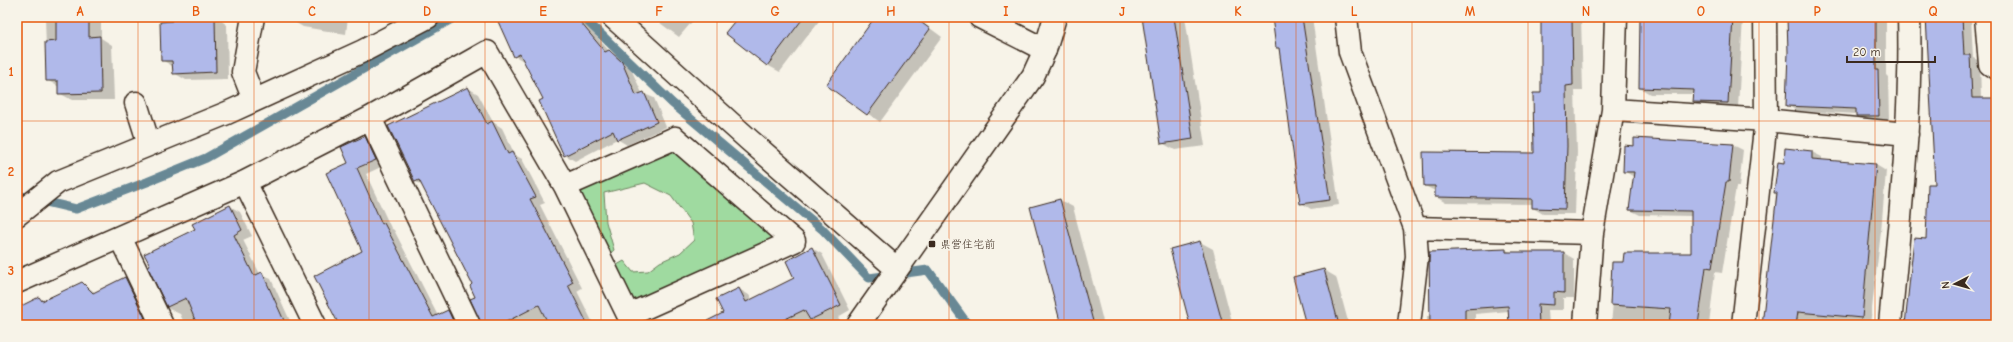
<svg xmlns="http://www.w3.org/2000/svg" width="2013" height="342" viewBox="0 0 2013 342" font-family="'Comic Neue','Klee One',sans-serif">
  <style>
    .green { fill: #9fdaa0; stroke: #6d825f }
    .shadow { fill: #0003 }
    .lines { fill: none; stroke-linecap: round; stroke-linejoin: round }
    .stream { stroke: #678895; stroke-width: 9 }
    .building { fill: #b0b9ea; stroke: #3b2a1e }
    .minor-casing { stroke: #3b2a1e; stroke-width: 25 }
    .tertiary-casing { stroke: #3b2a1e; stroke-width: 25 }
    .minor { stroke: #f7f3e8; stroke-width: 22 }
    .tertiary { stroke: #f7f3e8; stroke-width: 22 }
    .grid { fill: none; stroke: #e8590c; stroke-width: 1; stroke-opacity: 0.55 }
    .poi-dot { fill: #3b2a1e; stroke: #f7f3e8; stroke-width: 1.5 }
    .labels { text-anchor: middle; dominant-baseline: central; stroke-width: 3.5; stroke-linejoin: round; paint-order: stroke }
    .poi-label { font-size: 11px; fill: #3b2a1e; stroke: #f7f3e8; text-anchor: start }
    .neatline { fill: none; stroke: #e8590c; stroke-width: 1.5 }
    .grid-label { font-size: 13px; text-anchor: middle; font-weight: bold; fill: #e8590c }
  </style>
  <rect width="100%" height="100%" fill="#f7f3e8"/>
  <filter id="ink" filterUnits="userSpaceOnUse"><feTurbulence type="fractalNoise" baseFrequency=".025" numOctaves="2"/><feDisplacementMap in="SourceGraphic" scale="8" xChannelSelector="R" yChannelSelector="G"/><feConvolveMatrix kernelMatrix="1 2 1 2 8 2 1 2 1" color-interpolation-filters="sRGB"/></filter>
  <g filter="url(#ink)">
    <!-- green -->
    <path class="green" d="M673 147 781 236 631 308 610 269 624 261 633 272 648 271 660 262 680 253 694 240 691 223 671 196 645 183 604 193 606 222 614 250 606 257 569 189Z"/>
    <!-- shadow -->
    <path class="shadow" d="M45 17H101V38L112 45 114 100H72L59 93V87L47 80Z
      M161 17H216L227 25 228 79 186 80 174 73V67L162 60Z
      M291 17H348L346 34 303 27 291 20Z
      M508 17H580L609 51 619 57 631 69 642 93 654 98 666 127 627 145 617 139 575 161 565 155 544 100 525 62 515 56Z
      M652 17H696L679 37Z
      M739 17H822L780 72 767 65Z
      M876 17H915L942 37 880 122 827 85Z
      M1143 17H1185L1205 146 1175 150 1162 143Z
      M1274 17H1312L1339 205 1311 209 1301 203Z
      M1541 17H1581L1583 91H1575L1577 152 1575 214H1543L1533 208V204L1446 203 1436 197 1435 191 1425 186 1535 154 1542 94Z
      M1641 17H1743L1738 108 1704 107 1694 101 1695 94H1650L1640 88Z
      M1789 17H1886V75L1888 77 1889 121H1867L1857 114 1797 111 1787 105Z
      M1927 17H1971L1973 58 1980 61 1981 99H1996V325H1906L1927 240 1936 186Z
      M468 88 478 94 493 122 502 128 515 155 522 159 545 203 540 205 582 288 577 291 594 325H482L473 285 423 186 416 182Z
      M364 137 374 142 385 165 366 174 391 228 394 230 438 316 448 311 458 317 462 325H342L363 252 350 164Z
      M1733 145 1743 150 1739 187H1736L1722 273 1715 272 1709 325H1611L1613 302 1624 264 1692 254V216L1640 215 1630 210 1634 177 1624 171Z
      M1786 149 1812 152 1822 157V160L1876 165 1886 171 1881 232 1870 325H1762L1772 248 1778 163 1785 164Z
      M1060 200 1073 207 1104 325H1062Z
      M230 206 240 212 252 236 243 240 260 274 271 279 292 325H185L180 314 169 309 149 266 196 229Z
      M1200 242 1213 249 1233 325H1191L1171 249Z
      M812 248 822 254 850 310 838 317 843 325H729L739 289 749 295 752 300 796 278Z
      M1506 250 1512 253H1564L1574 259V298H1563V310H1548L1549 325H1510L1509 311 1475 314V325H1427V316H1431Z
      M1324 270 1336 277 1349 325H1307Z
      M125 278 135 284 155 325H29L39 298 44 301 82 283 96 293Z"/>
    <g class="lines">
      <!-- stream -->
      <path class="stream" d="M583 17 672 103 822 229 869 278 928 270 968 325
        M17 195 76 209 147 182 206 158 455 17"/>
    </g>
    <!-- building -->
    <path class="building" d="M56 17H89V37L100 36 101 93 58 94V81H46L45 42 56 41Z
      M171 17H215L216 72 173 74 172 61H161L160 22 172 21Z
      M496 17H576L605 52 609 50 622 62 636 95 644 92 657 122 617 140 613 131 564 156 539 101 543 99 520 54 514 57Z
      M738 17H804L767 66 725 33Z
      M875 17H914L930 29 867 115 826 85Z
      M1142 17H1174L1193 139 1161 144Z
      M1272 17H1302L1330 200 1300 204 1279 48H1276Z
      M1541 17H1572L1573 85 1566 86 1567 146 1565 209 1532 208V199L1435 197V186H1424L1423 152 1534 153 1533 93H1541Z
      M1640 17H1733L1728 103 1693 102 1694 90 1639 88Z
      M1787 17H1876V70H1878L1879 116H1856V109L1786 106 1788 52Z
      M1926 17H1962L1964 55H1970L1972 98H1996V325H1905L1914 238 1926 239 1928 184H1935Z
      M468 87 487 124 492 121 508 154 512 152 536 197 530 199 573 282 568 285 588 325H549L539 305 500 325H481L470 299 475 297 470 286 472 284 419 180 415 182 388 126Z
      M365 136 376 160 357 168 382 224 384 223 433 317 448 310 455 325H339L314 276 362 251 326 173 348 163 341 147Z
      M1634 138 1733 144 1729 182H1726L1712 268 1706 267 1698 325H1669L1671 309 1610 305 1612 262H1623L1624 253H1691V211L1629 210 1634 172H1623L1624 145 1634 146Z
      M1785 148 1812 151V159L1876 164 1862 318 1798 312 1796 325H1762L1777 193H1774L1778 162 1784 163Z
      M1060 199 1094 325H1061L1030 207Z
      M230 205 242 230 234 235 254 276 262 272 286 325H197L186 298 167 307 147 266 150 265 144 254 195 229 192 224Z
      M1200 241 1223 325H1190L1170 249Z
      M812 247 841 305 810 320 804 310 773 325H699L723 313 716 299 739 288 746 302 794 278 786 261Z
      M1506 249V252H1564V293L1554 292V305L1538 304 1539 325H1509L1508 306 1465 309V325H1430L1429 252Z
      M1324 269 1339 325H1306L1293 277Z
      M125 277 145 318 131 325H17V313L21 312 19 307 39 297 42 301 82 282 93 293Z"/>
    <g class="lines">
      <!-- minor casing -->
      <g class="minor-casing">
        <path id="minor" d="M253 17 243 72 254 100
          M980 17 1045 50
          M1346 17 1350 52 1415 228 1417 256 1409 325
          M1986 17 1990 64 1996 68
          M136 103 149 144
          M1613 110 1766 120 1907 134
          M370 118 469 325
          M245 182 315 325
          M565 186 675 138 794 241 629 315
          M1415 228 1592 233
          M120 237 162 325
          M17 282 245 182 370 118 487 52 565 186 633 325
          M1585 325 1592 233 1613 110 1616 17
          M1743 325 1766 120 1765 17
          M1890 325C1899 223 1912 120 1909 17"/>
      </g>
      <!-- tertiary casing -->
      <g class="tertiary-casing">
        <path id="tertiary" d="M613 17 748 139 897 269
          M17 215 58 182 227 113 363 51 428 17
          M858 325 1033 76 1045 50 1055 17"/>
      </g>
      <!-- minor -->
      <use href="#minor" class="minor"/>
      <!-- tertiary -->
      <use href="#tertiary" class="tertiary"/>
    </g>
  </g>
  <!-- grid -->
  <path class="grid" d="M138 17V325M254 17V325M369 17V325M485 17V325M601 17V325M717 17V325M833 17V325M949 17V325M1064 17V325M1180 17V325M1296 17V325M1412 17V325M1528 17V325M1644 17V325M1759 17V325M1875 17V325M17 121H1996M17 221H1996"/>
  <!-- markers -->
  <rect class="poi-dot" x="928" y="240" width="8" height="8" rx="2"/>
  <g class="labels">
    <!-- poi labels -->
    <g class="poi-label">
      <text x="940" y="244">県営住宅前</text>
    </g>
  </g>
  <!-- margin -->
  <rect width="2013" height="342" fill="none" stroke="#f7f3e8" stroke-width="44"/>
  <!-- north arrow -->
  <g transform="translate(1955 284) rotate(264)" stroke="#f7f3e8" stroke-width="3" paint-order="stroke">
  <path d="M0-3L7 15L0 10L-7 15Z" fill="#3b2a1e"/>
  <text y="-6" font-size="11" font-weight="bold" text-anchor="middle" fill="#3b2a1e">N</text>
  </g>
  <!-- scale -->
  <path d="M1847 56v6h88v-6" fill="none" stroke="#3b2a1e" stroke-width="2"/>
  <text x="1853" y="56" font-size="12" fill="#3b2a1e" stroke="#f7f3e8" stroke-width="3" paint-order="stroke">20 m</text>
  <rect x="22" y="22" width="1969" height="298" class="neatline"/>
  <g class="grid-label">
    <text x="80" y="16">A</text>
    <text x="196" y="16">B</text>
    <text x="312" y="16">C</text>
    <text x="427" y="16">D</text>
    <text x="543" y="16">E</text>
    <text x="659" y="16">F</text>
    <text x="775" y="16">G</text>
    <text x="891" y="16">H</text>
    <text x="1006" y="16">I</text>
    <text x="1122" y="16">J</text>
    <text x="1238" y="16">K</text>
    <text x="1354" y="16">L</text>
    <text x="1470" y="16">M</text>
    <text x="1586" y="16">N</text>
    <text x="1701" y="16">O</text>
    <text x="1817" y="16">P</text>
    <text x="1933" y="16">Q</text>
    <text x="11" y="76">1</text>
    <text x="11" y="176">2</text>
    <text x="11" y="275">3</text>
  </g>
</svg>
